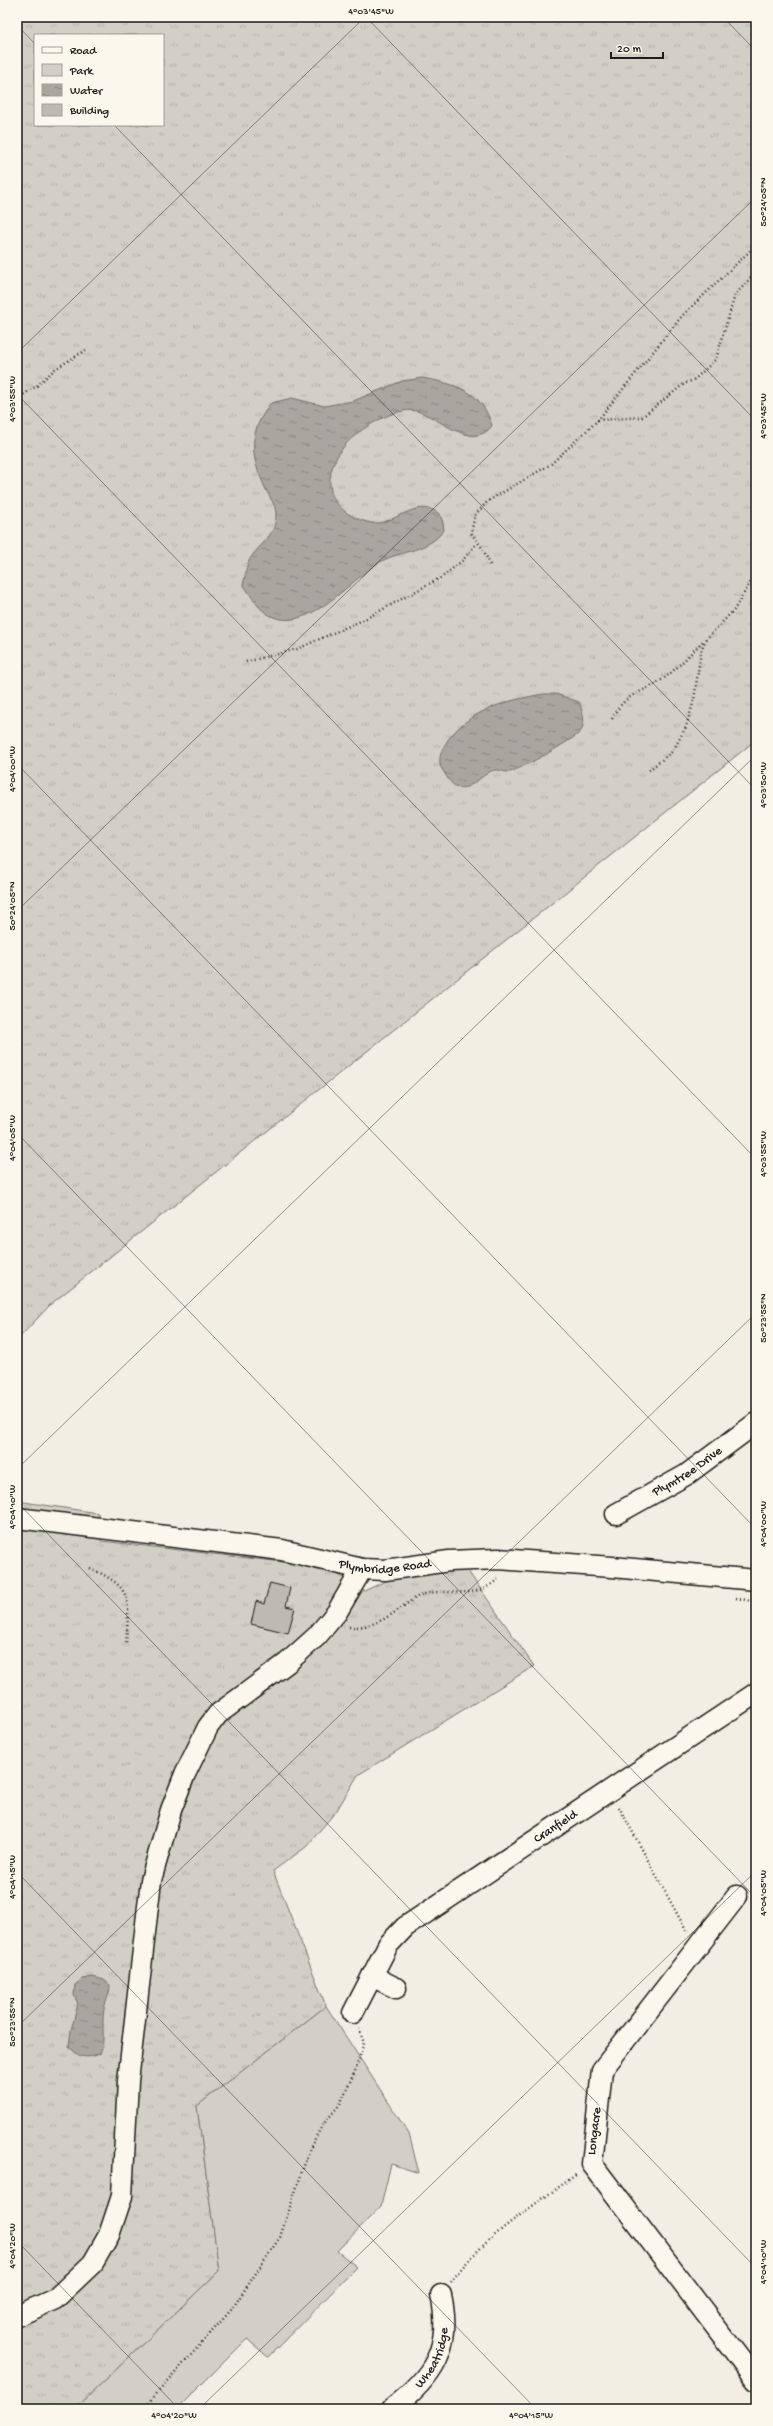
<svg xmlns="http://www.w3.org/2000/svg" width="773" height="2426" viewBox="0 0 773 2426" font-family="'Gochi Hand',sans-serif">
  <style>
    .grass { fill: url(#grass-tufts); stroke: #777671; fill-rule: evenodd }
    .park { fill: #d2cfc6; stroke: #777671 }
    .water { fill: url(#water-ripples); stroke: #716f6b }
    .building { fill: #bdbab1; stroke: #1c1c1c }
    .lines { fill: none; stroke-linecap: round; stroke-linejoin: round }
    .street-casing { stroke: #1c1c1c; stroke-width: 23 }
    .path { stroke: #1c1c1c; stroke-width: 2.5; stroke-dasharray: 1 3; stroke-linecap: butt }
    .street { stroke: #fbf7ec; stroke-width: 20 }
    .ticks { fill: none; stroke: #1c1c1c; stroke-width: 1; stroke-opacity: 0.45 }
    .labels { text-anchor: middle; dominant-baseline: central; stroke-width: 4; stroke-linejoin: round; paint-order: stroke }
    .street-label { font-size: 13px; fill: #1c1c1c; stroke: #fbf7ec }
    .neatline { fill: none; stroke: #1c1c1c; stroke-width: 1.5 }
    .ticks-label { font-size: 10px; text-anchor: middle; fill: #1c1c1c }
  </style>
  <defs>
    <pattern id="grass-tufts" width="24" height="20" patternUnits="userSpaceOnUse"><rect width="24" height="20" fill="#d2cfc6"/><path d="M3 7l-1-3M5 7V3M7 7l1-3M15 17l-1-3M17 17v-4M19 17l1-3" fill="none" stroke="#b4b1aa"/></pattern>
    <pattern id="water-ripples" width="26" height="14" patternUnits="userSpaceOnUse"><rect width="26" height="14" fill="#a9a6a0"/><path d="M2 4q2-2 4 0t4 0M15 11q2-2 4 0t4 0" fill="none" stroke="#898682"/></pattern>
  </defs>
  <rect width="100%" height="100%" fill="#f2eee4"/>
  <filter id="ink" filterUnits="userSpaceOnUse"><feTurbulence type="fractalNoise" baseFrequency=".025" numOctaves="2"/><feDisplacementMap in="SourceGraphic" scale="8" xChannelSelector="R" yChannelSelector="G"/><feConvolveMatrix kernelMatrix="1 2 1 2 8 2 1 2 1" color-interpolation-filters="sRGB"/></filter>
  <g filter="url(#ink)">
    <!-- grass -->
    <path class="grass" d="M17 17H756V740L51 1304 17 1340ZM35 35H163V125H35Z
      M17 1501 98 1513 101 1541 326 1567 364 1591 388 1580 463 1564 534 1666 358 1775 337 1810 306 1847 273 1871 326 2006 197 2106 219 2271 75 2409H17Z"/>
    <!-- park -->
    <path class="park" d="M326 2006 409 2134 419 2173 391 2164 381 2206 337 2251 357 2267 268 2357 247 2339 177 2409H75L219 2271 197 2106Z"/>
    <!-- water -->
    <path class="water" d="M422 378C455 384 482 390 492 426 471 452 439 416 416 411 396 406 357 430 345 445 320 476 325 510 367 522 390 529 410 501 433 510 442 513 443 522 444 530 428 552 402 550 380 562 349 580 305 639 266 613 256 606 250 594 243 584 245 578 246 570 248 563 256 545 276 539 276 514 276 504 267 494 264 485 249 453 249 431 271 403L292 398 324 406 353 401 402 381Z
      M544 694H556L579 702C583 712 586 721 581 731 577 738 519 770 510 772 505 773 500 769 495 770 483 772 471 792 457 787 451 785 445 774 442 769 438 763 440 754 443 748 462 712 506 700 544 694Z
      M93 1977 104 1980 110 1985C110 1994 106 2000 104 2009 101 2026 106 2038 100 2054 86 2059 78 2058 69 2046L71 2030 78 2004 74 1995 75 1985 82 1979Z"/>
    <!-- building -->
    <path class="building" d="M270 1583 290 1588 286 1606 295 1608 288 1633 251 1624 256 1601 264 1604Z"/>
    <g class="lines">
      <!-- street casing -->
      <g class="street-casing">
        <g id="street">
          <path id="s1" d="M616 1514 686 1475 756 1423"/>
          <path id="s2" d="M17 1518 282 1550 362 1569 385 1570 449 1561 498 1559 612 1567 756 1580"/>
          <path d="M737 1896 602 2070 592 2164 756 2380"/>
          <path d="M372 1976 396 1988"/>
          <path id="s3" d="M353 2013 388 1945 405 1927 756 1693"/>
          <path d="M17 2316 55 2299 93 2263 109 2235 122 2196 128 2081 151 1880 171 1810 185 1774 208 1727 218 1714 287 1663 317 1636 337 1612 362 1569"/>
          <path id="s4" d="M392 2409C433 2377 453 2348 441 2295"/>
        </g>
      </g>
      <!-- path -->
      <path class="path" d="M756 245 682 316 598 420 642 417 684 384 695 379 716 359 735 295 756 272
        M17 399 38 385 55 369 86 350
        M490 565 483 549 471 533 475 515 488 501 551 464 598 420
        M246 662 297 649 363 620 442 577 463 560 477 543
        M612 719C626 691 640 695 663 679 678 668 691 653 704 640
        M649 770 673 751 686 727 694 700 701 651 706 639 734 610 756 573
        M90 1568C135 1589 129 1599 126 1644
        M736 1598 756 1602
        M349 1627C373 1628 387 1618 405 1605 411 1601 417 1596 424 1594 453 1587 475 1602 500 1577
        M619 1807 687 1932
        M451 2282C485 2235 531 2208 577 2174
        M143 2409 232 2309 280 2237 310 2148 322 2126 340 2104 355 2071 364 2043 359 2029"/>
      <!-- street -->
      <use href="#street" class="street"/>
    </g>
  </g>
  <!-- ticks -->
  <path class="ticks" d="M366 17 756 421M723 17 756 51M17 25 35 44M114 125 756 790M17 353 365 17M17 394 756 1159M17 764 756 1529M17 911 756 197M17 1133 756 1898M17 1469 756 755M17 1502 756 2268M17 1872 536 2409M17 2027 756 1313M17 2241 179 2409M199 2409 756 1871"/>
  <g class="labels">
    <!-- street labels -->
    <g class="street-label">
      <text stroke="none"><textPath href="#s1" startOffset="83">Plymtree Drive</textPath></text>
      <text stroke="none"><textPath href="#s2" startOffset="372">Plymbridge Road</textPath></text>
      <text stroke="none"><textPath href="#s3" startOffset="282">Cranfield</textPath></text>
      <text transform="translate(595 2131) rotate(-83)">Longacre</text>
      <text stroke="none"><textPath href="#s4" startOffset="67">Wheatridge</textPath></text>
    </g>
  </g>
  <!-- margin -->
  <rect width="773" height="2426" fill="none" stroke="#fbf7ec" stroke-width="44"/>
  <!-- legend -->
  <rect x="34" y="34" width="130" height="92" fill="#fbf7ec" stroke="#a29f99"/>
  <rect x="42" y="47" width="20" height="6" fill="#fbf7ec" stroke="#a29f99"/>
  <text x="70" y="54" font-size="12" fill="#1c1c1c">Road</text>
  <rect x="42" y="64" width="20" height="12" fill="#d2cfc6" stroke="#a29f99"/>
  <text x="70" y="74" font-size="12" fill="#1c1c1c">Park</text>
  <rect x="42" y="84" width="20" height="12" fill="url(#water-ripples)" stroke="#a29f99"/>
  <text x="70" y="94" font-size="12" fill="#1c1c1c">Water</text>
  <rect x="42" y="104" width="20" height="12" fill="#bdbab1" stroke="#a29f99"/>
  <text x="70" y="114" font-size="12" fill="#1c1c1c">Building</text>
  <!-- scale -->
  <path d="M611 52v6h52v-6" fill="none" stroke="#1c1c1c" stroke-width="2"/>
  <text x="617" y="52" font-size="12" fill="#1c1c1c" stroke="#fbf7ec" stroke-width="3" paint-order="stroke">20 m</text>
  <rect x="22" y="22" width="729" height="2382" class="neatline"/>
  <g class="ticks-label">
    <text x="371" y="14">4°03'45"W</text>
    <text transform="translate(762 202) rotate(-90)" y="4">50°24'05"N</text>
    <text transform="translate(11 399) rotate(-90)" y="4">4°03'55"W</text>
    <text transform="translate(762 416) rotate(-90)" y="4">4°03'45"W</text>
    <text transform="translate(11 769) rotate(-90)" y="4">4°04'00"W</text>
    <text transform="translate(762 785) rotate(-90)" y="4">4°03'50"W</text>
    <text transform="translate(11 906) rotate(-90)" y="4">50°24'05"N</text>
    <text transform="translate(11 1138) rotate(-90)" y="4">4°04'05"W</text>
    <text transform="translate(762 1154) rotate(-90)" y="4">4°03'55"W</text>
    <text transform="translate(762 1318) rotate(-90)" y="4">50°23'55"N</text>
    <text transform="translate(11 1507) rotate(-90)" y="4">4°04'10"W</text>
    <text transform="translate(762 1524) rotate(-90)" y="4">4°04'00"W</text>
    <text transform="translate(11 1877) rotate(-90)" y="4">4°04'15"W</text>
    <text transform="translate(762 1893) rotate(-90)" y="4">4°04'05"W</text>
    <text transform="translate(11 2022) rotate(-90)" y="4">50°23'55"N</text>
    <text transform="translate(11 2246) rotate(-90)" y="4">4°04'20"W</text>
    <text transform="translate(762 2262) rotate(-90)" y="4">4°04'10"W</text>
    <text x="174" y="2418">4°04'20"W</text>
    <text x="531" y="2418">4°04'15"W</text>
  </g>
</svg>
